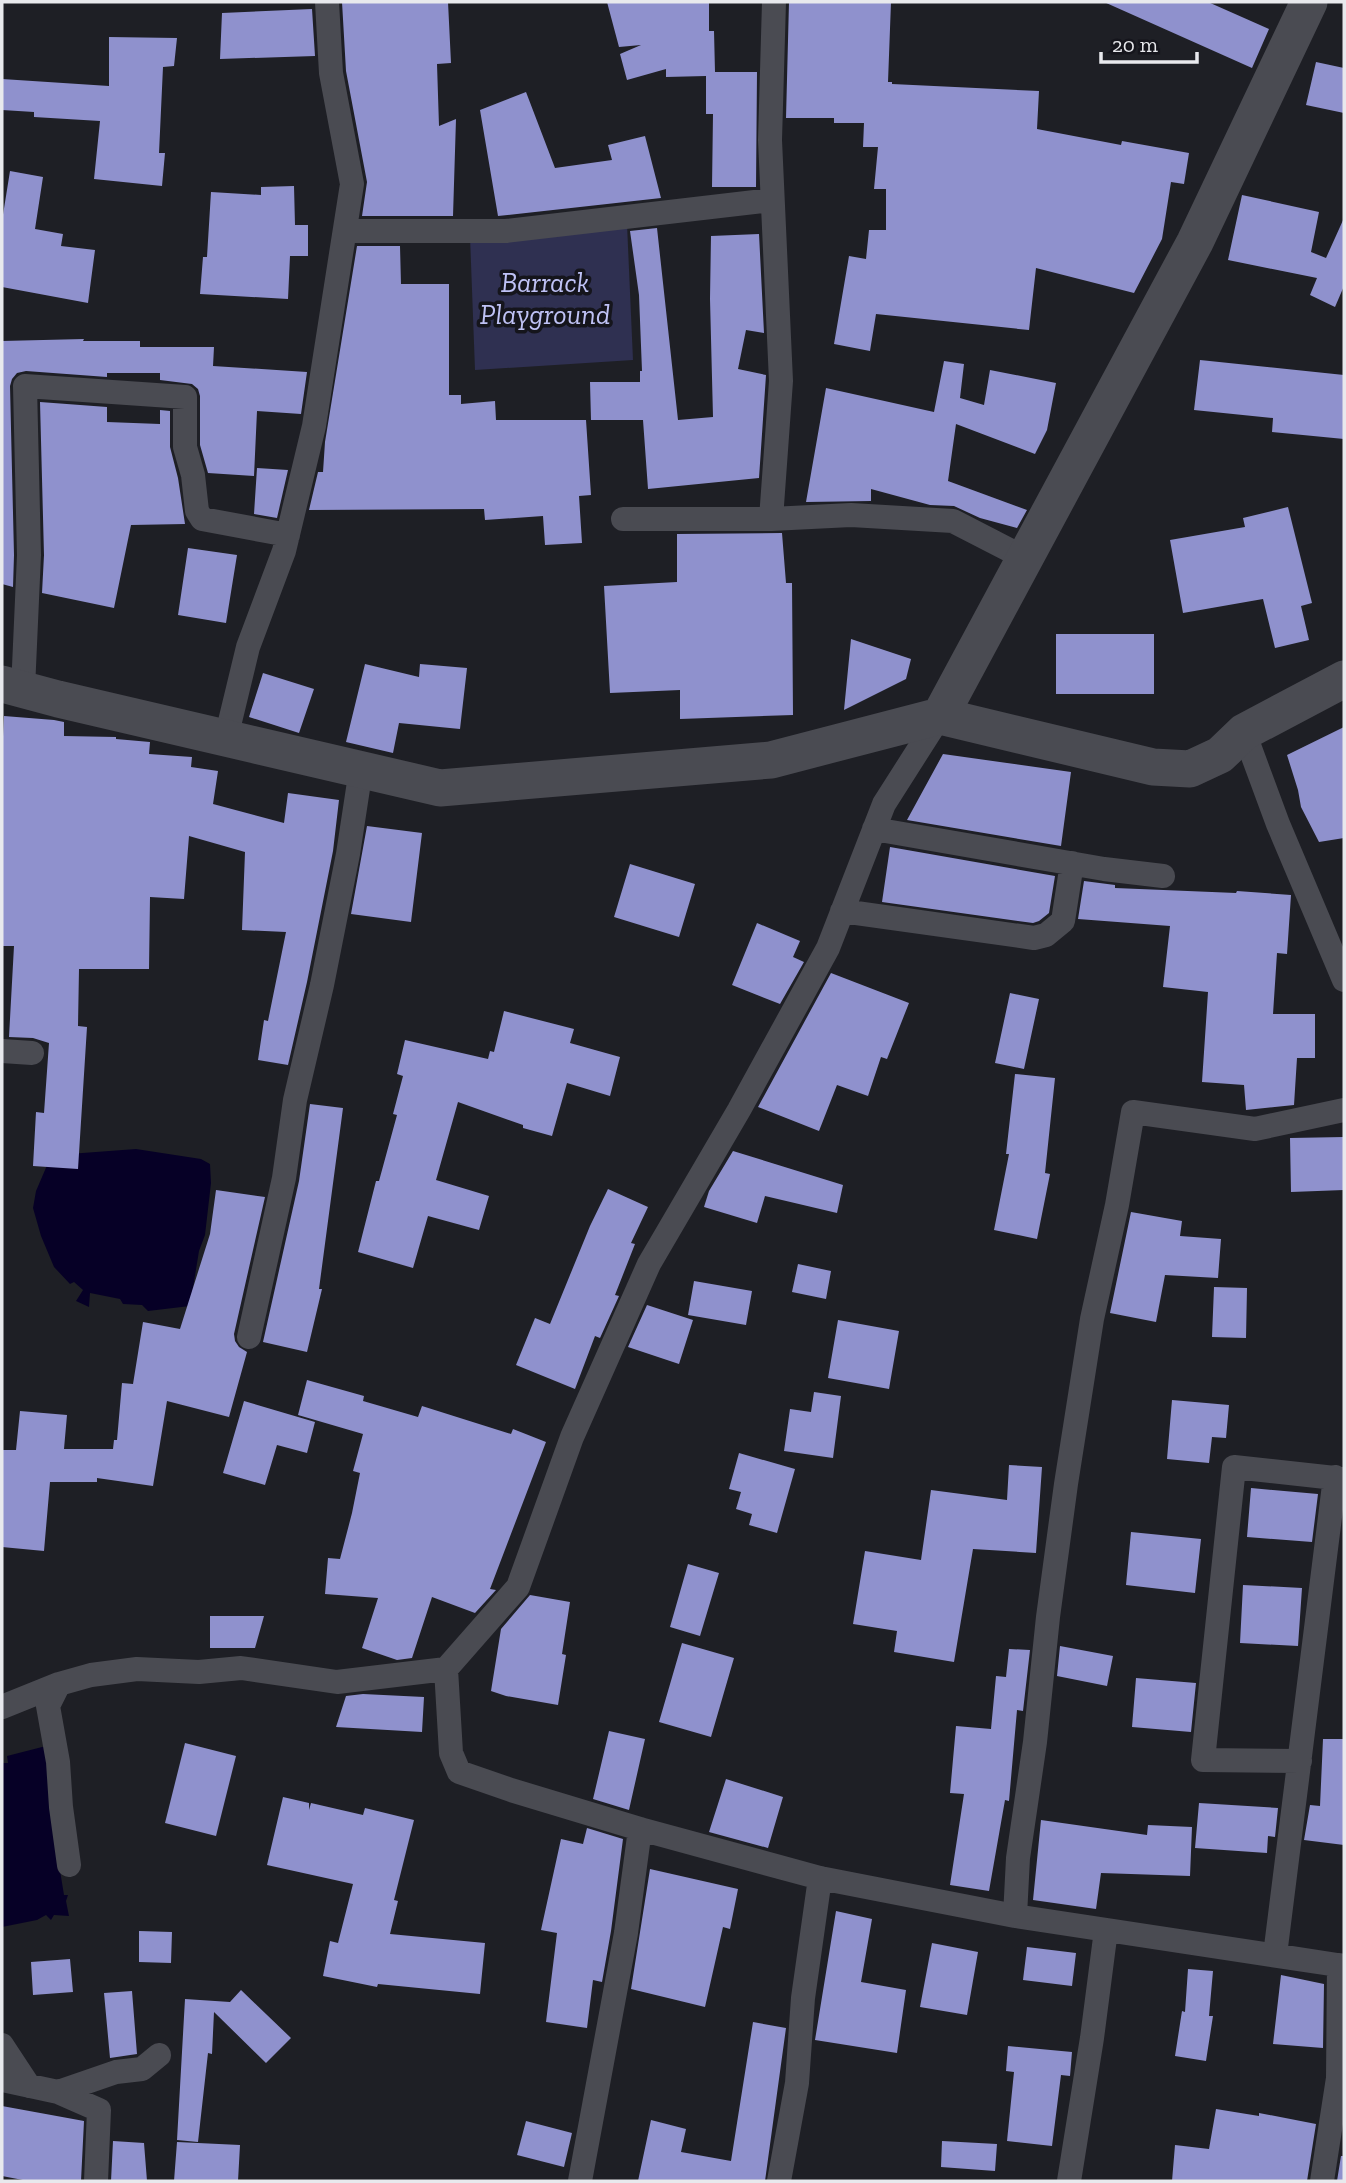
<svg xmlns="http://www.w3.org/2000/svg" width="1346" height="2183" viewBox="0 0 1346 2183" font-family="'Zilla Slab',serif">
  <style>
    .green { fill: #2f3051 }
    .water { fill: #060026 }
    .building { fill: #8f91cd }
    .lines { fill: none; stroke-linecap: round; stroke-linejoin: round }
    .street { stroke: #4a4b52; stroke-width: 24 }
    .secondary { stroke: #4a4b52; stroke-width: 37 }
    .labels { text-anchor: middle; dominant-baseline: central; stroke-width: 7; stroke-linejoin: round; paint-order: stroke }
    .park-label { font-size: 28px; font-style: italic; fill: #bfc2f5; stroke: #15151c }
  </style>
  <rect width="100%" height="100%" fill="#1e1f25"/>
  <!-- green -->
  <path class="green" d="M627 224 633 360 475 370 470 236Z"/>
  <!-- water -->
  <path class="water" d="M136 1149 201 1159 210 1164 211 1183 205 1235 199 1251 190 1306 148 1311 142 1305 123 1304 120 1299 90 1293 89 1307 76 1301 83 1290 74 1282 70 1284 54 1267 41 1236 33 1208 36 1191 48 1163 69 1154Z
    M46 1746 55 1840 64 1895H68L66 1901 69 1916 54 1915 51 1920 46 1915 37 1920 2 1927V1763H8L7 1756Z"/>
  <!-- building -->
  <path class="building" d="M342 2H448L451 63 437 64 439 126 456 119 453 216H362L367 182 346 71Z
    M607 2H709V31H714L715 72H757L756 187H712L713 114H706V76L666 77V69L627 80 620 54 641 45 619 47Z
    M789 2H891L888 82H892V84L1039 91 1037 129 1121 145 1122 141 1189 153 1184 184 1171 182 1162 239 1134 293 1036 268 1029 330 876 314 870 351 834 344 849 256 866 259 869 230H886V189H874L878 147H863L864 123H834V118H786Z
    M1104 2H1208L1269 29 1252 68Z
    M312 9 315 56 220 59 222 13Z
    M109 37 177 38 174 66 163 67 159 153H165L162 186 94 179 100 121 34 117V112L2 110V79L109 86Z
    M1316 62 1344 68V113L1306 105Z
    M526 92 555 168 612 160 608 145 645 136 661 198 498 216 480 110Z
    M10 171 43 177 35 229 63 234 61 246 95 250 88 303 2 287V221Z
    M294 186 295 225H308V256H290L288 299 200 294 203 257H207L211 192 261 195V187Z
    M1242 195 1319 212 1311 252 1326 258 1344 218V286L1335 307 1310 295 1317 278 1228 260Z
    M657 228 678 420 713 417 710 299 711 236 759 234 764 333 746 330 738 369 766 375 759 478 648 489 643 420H591L590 382H640V371H642L639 295 630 231Z
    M357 246H400L401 284H449V395H461V404L495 401 496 420H586L591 495 579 496 582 543 545 545 543 516 485 520 484 509 309 510 318 472H323L325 442Z
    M84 339 83 341H140V347H214L213 366 307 372 301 414 257 411 254 476 208 473 200 445V396L198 389 192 384 160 380V373H107V377L26 371 17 373 12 379 10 386 14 555 13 587 2 584V341Z
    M1200 360 1344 375V439L1272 432 1273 418 1194 410Z
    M944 361 964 364 960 398 984 405 990 370 1056 383 1047 430 1035 454 956 424 948 481 1027 510 1017 528 980 518 954 506 930 505 871 489V501L806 502 826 388 934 412Z
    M40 402 107 407V422L160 424V410L170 411V447L178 478 185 524 131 525 114 608 42 593 44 555Z
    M257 468 288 470 277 518 254 514Z
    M1288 507 1312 603 1301 606 1309 640 1275 648 1263 599 1183 613 1170 540 1245 527 1243 518Z
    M782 533 786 583H792L793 715 680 719V690L610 693 604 586 677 582V534Z
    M188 548 237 555 226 623 178 615Z
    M1056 634H1154V694H1056Z
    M851 639 911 659 906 679 844 710Z
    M365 664 419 677 420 664 467 668 460 729 399 723 393 753 346 742Z
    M263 673 314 689 299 733 249 717Z
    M4 716 54 720 64 722V736L116 737V739L150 742 149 754 192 757 191 767 218 771 213 804 284 823 288 793 339 800 333 851 307 982 288 1065 258 1060 264 1020 268 1021 286 932 242 930 245 852 189 836 184 899 150 897 149 969H79L78 1026 87 1027 78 1169 33 1166 36 1112 44 1113 49 1043 33 1038 9 1037 14 946H2V757Z
    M1344 727V838L1319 842 1301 807 1298 790 1287 755Z
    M943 754 1071 772 1061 846 907 820Z
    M367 826 422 833 411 922 351 914Z
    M890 847 1055 876 1049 913 1039 921 1033 923 882 902Z
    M630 864 695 884 679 937 614 917Z
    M1084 881 1115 885V888L1236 893 1237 891 1291 895 1287 954 1277 953 1273 1014H1315V1058H1297L1294 1105 1246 1110 1244 1085 1202 1082 1208 992 1163 987 1170 926 1078 919Z
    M757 923 800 941 793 957 804 962 780 1004 732 985Z
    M831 973 909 1003 887 1059 881 1057 868 1096 837 1085 819 1131 758 1107Z
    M1010 993 1039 999 1024 1069 995 1063Z
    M504 1011 574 1029 570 1043 620 1057 610 1096 567 1083 552 1136 523 1128V1125L458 1102 436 1180 489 1196 479 1230 428 1216 413 1268 358 1252 376 1181H379L397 1115 393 1114 403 1076 397 1074 405 1040 488 1059 490 1051 494 1052Z
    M1015 1074 1055 1078 1045 1173 1050 1174 1037 1239 994 1230 1009 1154H1006Z
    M310 1104 343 1108 319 1289H322L307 1352 263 1342 299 1181Z
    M1344 1137V1190L1291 1192 1290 1138Z
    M733 1151 843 1185 837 1213 765 1196 757 1223 704 1207 709 1191Z
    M608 1189 648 1207 631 1243 635 1244 615 1295 619 1296 600 1338 595 1336 575 1389 516 1365 535 1318 550 1324 590 1226Z
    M216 1190 265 1197 234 1334 235 1341 239 1347 247 1352 229 1417 167 1401 153 1486 97 1478V1482H50L44 1551 2 1547V1450H16L20 1411 67 1415 64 1449H113L114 1440H117L122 1383 133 1384 143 1322 180 1329 210 1234Z
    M1131 1212 1182 1221 1180 1236 1221 1239 1218 1278 1165 1275 1156 1322 1110 1313Z
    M798 1264 831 1271 826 1299 792 1292Z
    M694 1281 752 1291 746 1325 688 1315Z
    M1214 1287 1247 1288 1246 1338 1212 1337Z
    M647 1305 693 1320 679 1364 628 1347Z
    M838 1320 899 1331 889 1389 828 1378Z
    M307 1380 364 1396 363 1401 418 1417 422 1406 511 1434 513 1429 546 1442 490 1589 496 1590 475 1613 432 1597 412 1658 397 1660 362 1648 378 1598 325 1594 328 1558 340 1559 352 1513 360 1473 353 1471 363 1434 298 1415Z
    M814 1392 841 1396 833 1458 784 1451 790 1409 811 1412Z
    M1172 1400 1229 1405 1226 1438 1212 1437 1209 1463 1167 1459Z
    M244 1401 315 1422 307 1453 277 1445 265 1485 223 1473Z
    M739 1453 795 1469 777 1533 749 1525 752 1514 736 1509 741 1492 729 1489Z
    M1009 1465 1042 1467 1036 1553 973 1549 954 1662 894 1652 897 1631 853 1624 865 1551 921 1560 931 1490 1007 1500Z
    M1251 1488 1318 1494 1312 1542 1247 1537Z
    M1131 1532 1201 1539 1195 1593 1126 1585Z
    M688 1564 719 1573 700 1636 670 1627Z
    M1243 1585 1302 1588 1298 1646 1240 1643Z
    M530 1595 570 1602 562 1654 566 1655 558 1705 506 1696 491 1691 501 1629Z
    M210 1616H264L255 1648H210Z
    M682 1643 734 1658 711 1737 659 1722Z
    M1060 1646 1113 1656 1107 1686 1057 1676Z
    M1009 1649 1030 1650 1023 1711 1017 1710 1009 1801 1005 1800 989 1891 950 1885 964 1794 950 1793 956 1726 991 1729 996 1676 1006 1677Z
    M1136 1678 1196 1683 1191 1732 1132 1727Z
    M363 1694 424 1697 422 1732 336 1727 346 1696Z
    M609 1731 645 1739 629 1810 593 1799Z
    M1323 1739H1344V1845L1304 1840 1310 1805 1320 1806Z
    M185 1743 236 1756 216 1836 165 1823Z
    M726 1779 783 1797 768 1848 709 1832Z
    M283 1797 309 1803V1810L311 1803 363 1815 365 1808 414 1820 394 1900 398 1901 390 1934 485 1943 480 1994 378 1984 377 1987 323 1976 330 1941 338 1943 353 1884 267 1865Z
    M1199 1803 1278 1808 1275 1837 1268 1836 1267 1853 1195 1848Z
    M1041 1820 1147 1835 1148 1825 1192 1827 1190 1876 1101 1873 1096 1909 1033 1900Z
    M587 1828 623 1839 611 1931 602 1982 593 1980 587 2028 546 2022 557 1933 541 1930 561 1839 583 1844Z
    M650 1869 738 1889 730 1929 723 1927 705 2007 631 1989Z
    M836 1911 872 1919 861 1982 906 1990 897 2053 815 2040Z
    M139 1931 172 1932 171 1963 139 1962Z
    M932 1943 978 1952 967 2015 920 2007Z
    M1027 1947 1076 1953 1072 1986 1023 1980Z
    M70 1959 73 1992 33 1995 31 1962Z
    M1188 1969 1213 1971 1209 2016H1213L1206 2061 1175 2056 1182 2011 1185 2012Z
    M1281 1975 1324 1984 1323 2048 1273 2044Z
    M241 1990 291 2038 266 2063 214 2012 212 2054 208 2053 198 2142 177 2140 185 1999 230 2002Z
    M132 1991 137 2054 110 2058 104 1993Z
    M753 2022 786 2028 765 2181H638L651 2120 686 2129 681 2152 731 2161Z
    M1008 2046 1072 2052 1070 2076 1061 2075 1052 2146 1007 2141 1014 2072 1006 2071Z
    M2 2106 84 2121 81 2181H28L2 2176Z
    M1216 2109 1259 2116V2113L1316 2124 1307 2181H1172L1175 2145 1209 2149Z
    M526 2121 572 2133 564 2167 517 2155Z
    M113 2141 144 2143 147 2181H111Z
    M942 2141 997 2144 995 2171 941 2167Z
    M177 2142 240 2145 238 2181H174Z
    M1341 2156H1344V2181H1337Z"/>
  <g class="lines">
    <!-- street -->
    <path class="street" d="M774 2 770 140 781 381 771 519 851 515 953 521 1025 558
      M345 231H506L771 200
      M623 519H771
      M23 689 29 555 25 386 185 397V447L193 475 197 511 202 519 288 535
      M1244 732 1278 824 1344 980
      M226 738 248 647 284 551 314 426 352 184 331 73 327 2
      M874 829 1104 869 1163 876
      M842 911 1034 938 1046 935 1063 921 1072 863
      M2 1051 32 1053
      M249 1337 284 1178 295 1100 322 985 348 854 361 769
      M446 1669 451 1753 459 1772 511 1790 640 1829 820 1878 1015 1916 1344 1966
      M59 1684 48 1706 58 1762 61 1807 69 1865
      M2 1707 59 1684 91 1675 137 1669 199 1672 241 1668 337 1682 446 1669 518 1587 572 1437 649 1264 739 1110 828 948 884 804 940 716
      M1300 1761 1203 1760 1234 1467 1344 1479
      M1015 1916 1018 1858 1035 1742 1048 1617 1066 1484 1092 1319 1117 1205 1133 1112 1255 1129 1344 1110
      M1275 1955 1335 1477
      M2 2045 29 2086
      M2 2080 58 2092 99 2110 96 2181
      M58 2092 116 2072 142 2069 159 2055
      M580 2181 626 1933 640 1829
      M779 2181 797 2083 803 1998 820 1878
      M1069 2181 1092 2038 1106 1930
      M1322 2181 1338 2078 1339 1965"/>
    <!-- secondary -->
    <path class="secondary" d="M2 684 58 699 440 788 771 760 940 716 1153 767 1190 769 1220 755 1244 732 1344 679
      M940 716 1195 242 1309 2"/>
  </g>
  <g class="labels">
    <!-- park labels -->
    <g class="park-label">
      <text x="545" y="282">Barrack<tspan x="545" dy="32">Playground</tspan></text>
    </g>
  </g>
  <!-- border -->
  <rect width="1346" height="2183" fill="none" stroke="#e8e9ed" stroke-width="7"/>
  <!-- scale -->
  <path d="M1101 52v10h96v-10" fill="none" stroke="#e8e9ed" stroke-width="3.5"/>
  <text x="1112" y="52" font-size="21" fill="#e8e9ed" stroke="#15151c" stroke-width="5" paint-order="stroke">20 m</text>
</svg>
